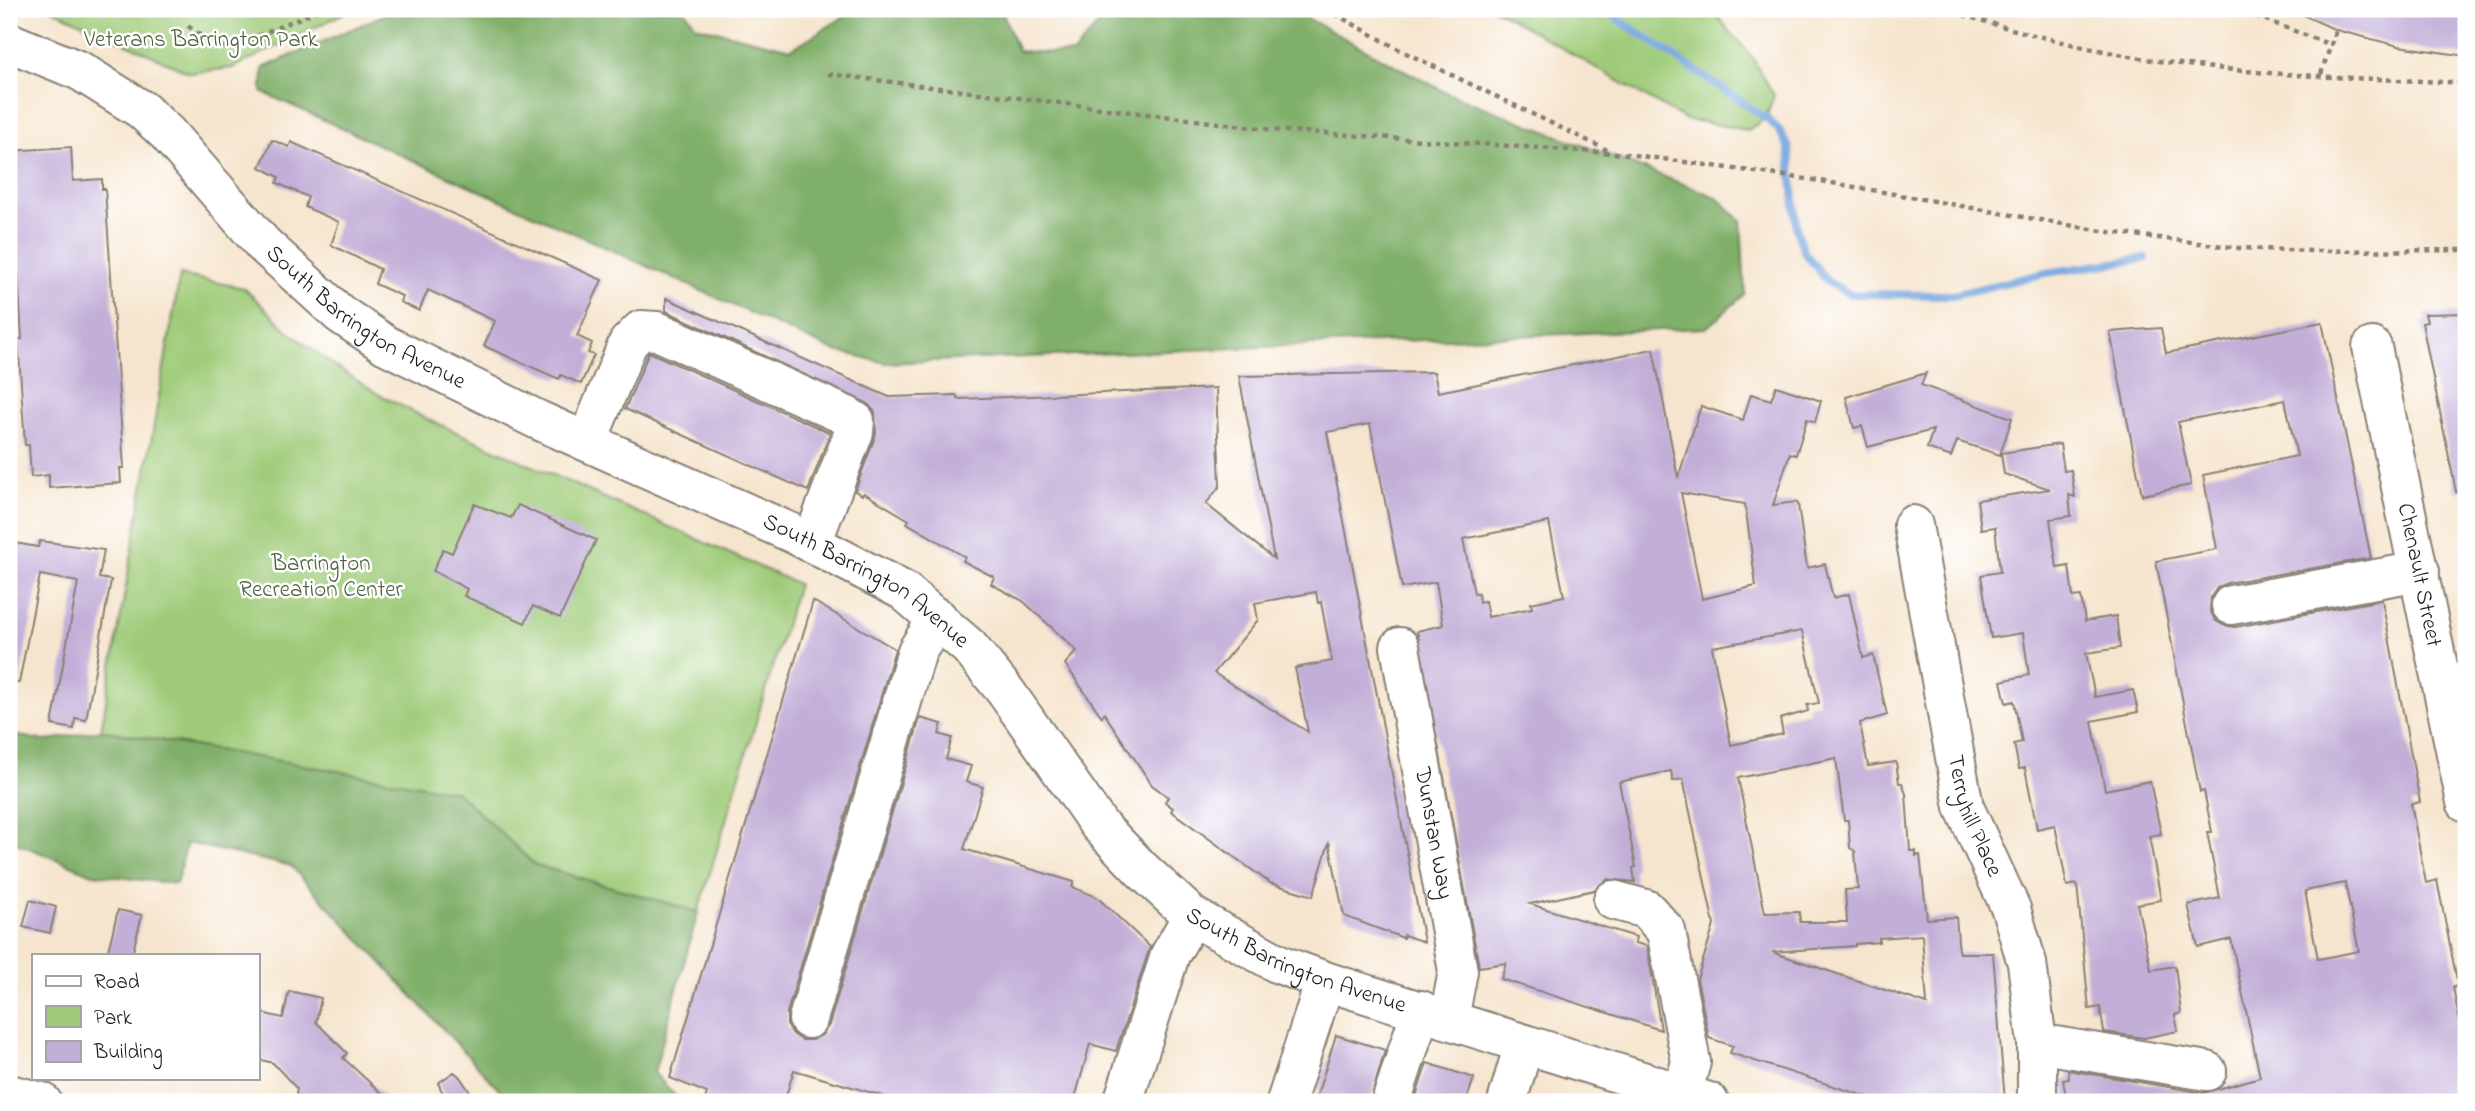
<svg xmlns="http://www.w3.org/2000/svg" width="2475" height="1111" viewBox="0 0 2475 1111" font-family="'Indie Flower',sans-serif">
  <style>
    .green { fill: #9fcb78; stroke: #5e744a; stroke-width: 2 }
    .forest { fill: #7faf68; stroke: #4e6642; stroke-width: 2 }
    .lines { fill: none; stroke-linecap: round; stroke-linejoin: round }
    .stream { stroke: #75a4de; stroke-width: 8 }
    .building { fill: #c2afd8; fill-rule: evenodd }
    .minor-casing { stroke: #898075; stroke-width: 42 }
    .path { stroke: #898075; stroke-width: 4.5; stroke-dasharray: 5 5; stroke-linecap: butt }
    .minor { stroke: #fff; stroke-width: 38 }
    .labels { text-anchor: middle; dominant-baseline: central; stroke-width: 5; stroke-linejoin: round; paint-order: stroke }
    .park-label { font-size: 23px; fill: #506241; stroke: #fff }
    .street-label { font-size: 23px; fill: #1c1c1c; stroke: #fff }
  </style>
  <rect width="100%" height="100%" fill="#fff"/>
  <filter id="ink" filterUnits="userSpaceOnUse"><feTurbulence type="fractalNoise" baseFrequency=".0143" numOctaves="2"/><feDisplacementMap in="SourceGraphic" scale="14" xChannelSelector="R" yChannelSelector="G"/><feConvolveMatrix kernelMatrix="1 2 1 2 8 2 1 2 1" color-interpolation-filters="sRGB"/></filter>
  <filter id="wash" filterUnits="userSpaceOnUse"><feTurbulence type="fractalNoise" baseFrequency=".00686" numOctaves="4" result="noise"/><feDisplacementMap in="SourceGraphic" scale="28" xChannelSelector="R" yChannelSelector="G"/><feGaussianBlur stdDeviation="1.57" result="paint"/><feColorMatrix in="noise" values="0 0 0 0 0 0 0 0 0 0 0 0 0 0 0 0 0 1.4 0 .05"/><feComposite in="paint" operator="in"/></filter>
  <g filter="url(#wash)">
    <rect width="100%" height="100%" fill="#f6e5ce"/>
    <!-- green -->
    <path class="green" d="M51 9H352L233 68 190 73Z
      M1495 9H1711L1752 57 1774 95 1766 118 1748 130 1684 119Z
      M180 275 244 288 289 332 333 365 380 395 427 419 798 584 698 912 535 865 457 792 101 730Z"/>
    <!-- forest -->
    <path class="forest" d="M397 9H684L696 26 791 49 857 9H1001L1018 51 1073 54 1112 9H1290L1447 93 1717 197 1741 221 1745 294 1706 328 886 363 832 350 262 92 263 68Z
      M101 730 457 792 535 865 698 912 654 1073 681 1102H511L291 866 187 843 176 884 93 874 9 840V734L45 741Z"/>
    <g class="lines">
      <!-- stream -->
      <path class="stream" d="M1603 9 1766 118 1779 130 1789 148 1797 231 1804 252 1828 282 1850 294 1953 295 2046 273 2146 258"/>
    </g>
    <g id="blocks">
      <!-- building -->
      <path class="building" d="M2290 9H2466V56L2399 46 2336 30Z
        M272 140 289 147 291 142 602 280 577 336 592 343 588 353 594 355 581 384 561 375 559 379 484 346 495 321 428 290 419 311 400 302 402 296 375 284 380 269 331 245 339 222 305 207 308 197 277 183 279 177 260 167Z
        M71 147 73 181 102 179V189H105L124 468H120L121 483 49 488V475L31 477 29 445H25L18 339H22L18 271H14L9 151Z
        M666 298 889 397 956 395 959 399 1216 388 1220 486 1206 504 1274 559 1239 376 1434 372 1438 392 1653 349 1678 478 1701 406 1743 420 1751 394 1771 400 1776 386 1821 401 1815 422 1807 419 1796 455 1790 453 1773 505 1796 502 1798 504 1807 568 1825 564 1833 598 1849 594 1863 658 1873 655 1887 715 1860 723 1868 766 1896 762 1899 783H1902L1906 794 1910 851H1916V856L1920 855 1927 919 1956 917 1959 953H1993L2005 1102H1883L1730 1053 1733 1046 1709 1038 1697 979 1714 925 1683 779 1673 781 1671 771 1619 782 1636 867 1633 868 1635 882 1608 879 1594 890 1530 904 1636 937 1635 943 1647 946 1661 1030 1501 979 1506 963 1479 967 1417 631 1443 625 1436 582 1402 588 1370 424 1327 432 1424 942 1404 935 1403 938 1344 916 1329 842 1313 896 1270 883 1171 811 1173 808 1165 802 1168 797 1152 785 1104 713 1102 717 1065 664 1077 651 1023 601 991 584 994 577 963 561 965 557 907 523 909 520 864 493 862 495 855 491 876 434 875 412 867 403 666 311ZM1681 493 1745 504 1756 586 1702 599ZM1549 522 1564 596 1531 603 1532 608 1488 617 1485 601 1479 602 1478 593H1474L1463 539ZM1316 592 1318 603 1321 602 1332 661 1295 668 1308 732 1214 673 1258 620 1255 603ZM1802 631 1819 703 1807 705 1808 711 1780 719 1783 734 1731 745 1712 647ZM1836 758 1844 820H1848L1850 848 1855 851 1858 889 1845 890 1847 922H1800L1799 912 1765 913 1738 778ZM1922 935 1927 1004 1772 952 1855 946V944L1879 942V938Z
        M2466 313V491L2456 492 2422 323 2427 322 2425 314Z
        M2322 322 2371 558 2227 583 2217 588 2211 597 2210 610 2215 620 2223 625 2235 627 2382 600 2420 802 2411 804 2426 883 2437 880 2458 986 2453 987 2466 1056V1102H2067L2063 1080 2069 1079 2068 1070 2204 1093 2260 1077 2231 939 2198 947 2188 905 2220 898 2207 832H2212L2204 791 2200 792 2156 561 2217 549 2203 475 2297 456 2285 400 2178 422 2191 485 2142 495 2110 332 2161 328 2166 353ZM2345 883 2359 951 2318 959 2305 891Z
        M649 352 830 433 808 491 625 409Z
        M1926 373 1921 385 2012 418 2000 455 1957 441 1951 457 1927 448 1933 430 1868 447 1862 426 1854 428 1846 397Z
        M2060 444 2064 471 2071 470 2075 497 2069 495 2071 516 2050 519 2057 568 2069 566 2073 597 2081 596 2085 621 2116 616 2120 648 2086 653 2095 697 2133 690 2138 712 2092 721 2105 790 2150 781 2161 834 2149 836 2161 900 2137 904 2151 970 2175 966 2181 1013 2175 1015 2178 1031 2144 1038 2104 1032 2100 1007 2089 1009 2077 884 2067 886 2055 825 2037 829 2025 768 2019 769 2014 744 2022 742 2014 701 2006 703 2001 681 2029 675 2023 633 1991 638 1981 575 2000 572 1995 527 1981 529 1977 500 2050 489 2004 474 2001 453Z
        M474 504 511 518 518 505 596 540 560 618 533 606 525 623 464 596 467 589 433 571 443 549 452 553Z
        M40 541 104 550 99 578 111 580 86 720 75 718 74 729 52 725 78 582 40 575 19 683 9 682V542L38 547Z
        M813 601 895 649 787 1013V1025L793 1034 802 1040H812L822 1035 829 1025 920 718 942 724 939 734 952 738 946 759 971 766 966 782 983 787 964 849 1074 882 1072 887 1097 897 1150 947 1116 1051 1090 1044 1074 1102H903L794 1070 784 1102H704L707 1093 670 1078Z
        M30 900 56 907 50 933 23 927Z
        M118 910 142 915 132 955H107Z
        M289 991 321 998 316 1022 347 1053 343 1058 391 1102H304L296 1094 297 1089 273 1063 257 1059V1012L283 1018Z
        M1336 1035 1385 1050 1370 1102H1315Z
        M1427 1063 1474 1078 1466 1102H1414Z
        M454 1072 459 1076 477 1102H447L438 1083Z"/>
    </g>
  </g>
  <g filter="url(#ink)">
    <use href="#blocks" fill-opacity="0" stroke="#898075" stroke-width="2"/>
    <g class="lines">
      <!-- minor casing -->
      <g class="minor-casing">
        <g id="minor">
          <path id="s1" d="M9 42 80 71 142 110 167 133 263 244 340 314 386 345 538 420 794 534 904 591 969 647 1006 692 1099 825 1141 869 1192 916 1279 964 1325 981 1709 1102"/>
          <path id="s2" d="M2372 347 2466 802"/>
          <path d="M587 442 628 343 641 330 657 331 847 416 855 421 854 432 812 543"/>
          <path id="s3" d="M1913 525 1964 807 2011 909 2027 963 2037 1043V1102"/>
          <path d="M2231 605 2420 571"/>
          <path id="s4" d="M1400 647 1458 971 1449 1019"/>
          <path d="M1613 900 1646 909 1666 931 1691 1062 1682 1094"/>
          <path d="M808 1019 917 651 938 618"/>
          <path d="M2037 1043 2207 1071"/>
          <path d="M9 1094 42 1102"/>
          <path d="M1123 1102 1170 955 1192 916"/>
          <path d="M1286 1102 1325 981"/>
          <path d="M1391 1102 1421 1010"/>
          <path d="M1507 1102 1524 1044"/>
        </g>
      </g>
      <!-- path -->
      <path class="path" d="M1326 9 1402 51 1607 150
        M1944 9C2032 37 2123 59 2215 68 2298 77 2383 79 2466 83
        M2237 9 2331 45
        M188 26 216 47 229 48 321 9
        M828 74 1275 130 1627 154 1821 181 2102 231 2239 248 2311 251 2466 250
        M2321 74 2336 30"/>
      <!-- minor -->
      <use href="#minor" class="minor"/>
    </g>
  </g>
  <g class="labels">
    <!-- park labels -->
    <g class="park-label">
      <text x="201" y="40">Veterans Barrington Park</text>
      <text x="321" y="564">Barrington<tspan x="321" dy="26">Recreation Center</tspan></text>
    </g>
    <!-- street labels -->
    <g class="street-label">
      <text stroke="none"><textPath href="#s1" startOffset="458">South Barrington Avenue</textPath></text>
      <text stroke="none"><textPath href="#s2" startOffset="233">Chenault Street</textPath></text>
      <text stroke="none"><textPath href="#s1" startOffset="1026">South Barrington Avenue</textPath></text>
      <text stroke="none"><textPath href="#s3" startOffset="298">Terryhill Place</textPath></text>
      <text stroke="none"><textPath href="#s4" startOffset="189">Dunstan Way</textPath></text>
      <text stroke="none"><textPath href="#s1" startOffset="1614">South Barrington Avenue</textPath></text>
    </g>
  </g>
  <!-- margin -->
  <rect width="2475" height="1111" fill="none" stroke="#fff" stroke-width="35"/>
  <!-- legend -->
  <rect x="32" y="954" width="228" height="126" fill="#ffffff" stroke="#a4a4a4" stroke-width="2"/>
  <rect x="46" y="976" width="35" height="10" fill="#ffffff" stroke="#a4a4a4" stroke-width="2"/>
  <text x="94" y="988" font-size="21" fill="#1c1c1c">Road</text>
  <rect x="46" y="1006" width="35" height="21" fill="#9fcb78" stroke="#a4a4a4" stroke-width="2"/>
  <text x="94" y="1024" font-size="21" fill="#1c1c1c">Park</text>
  <rect x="46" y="1041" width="35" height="21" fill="#c2afd8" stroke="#a4a4a4" stroke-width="2"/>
  <text x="94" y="1058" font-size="21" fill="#1c1c1c">Building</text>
</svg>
